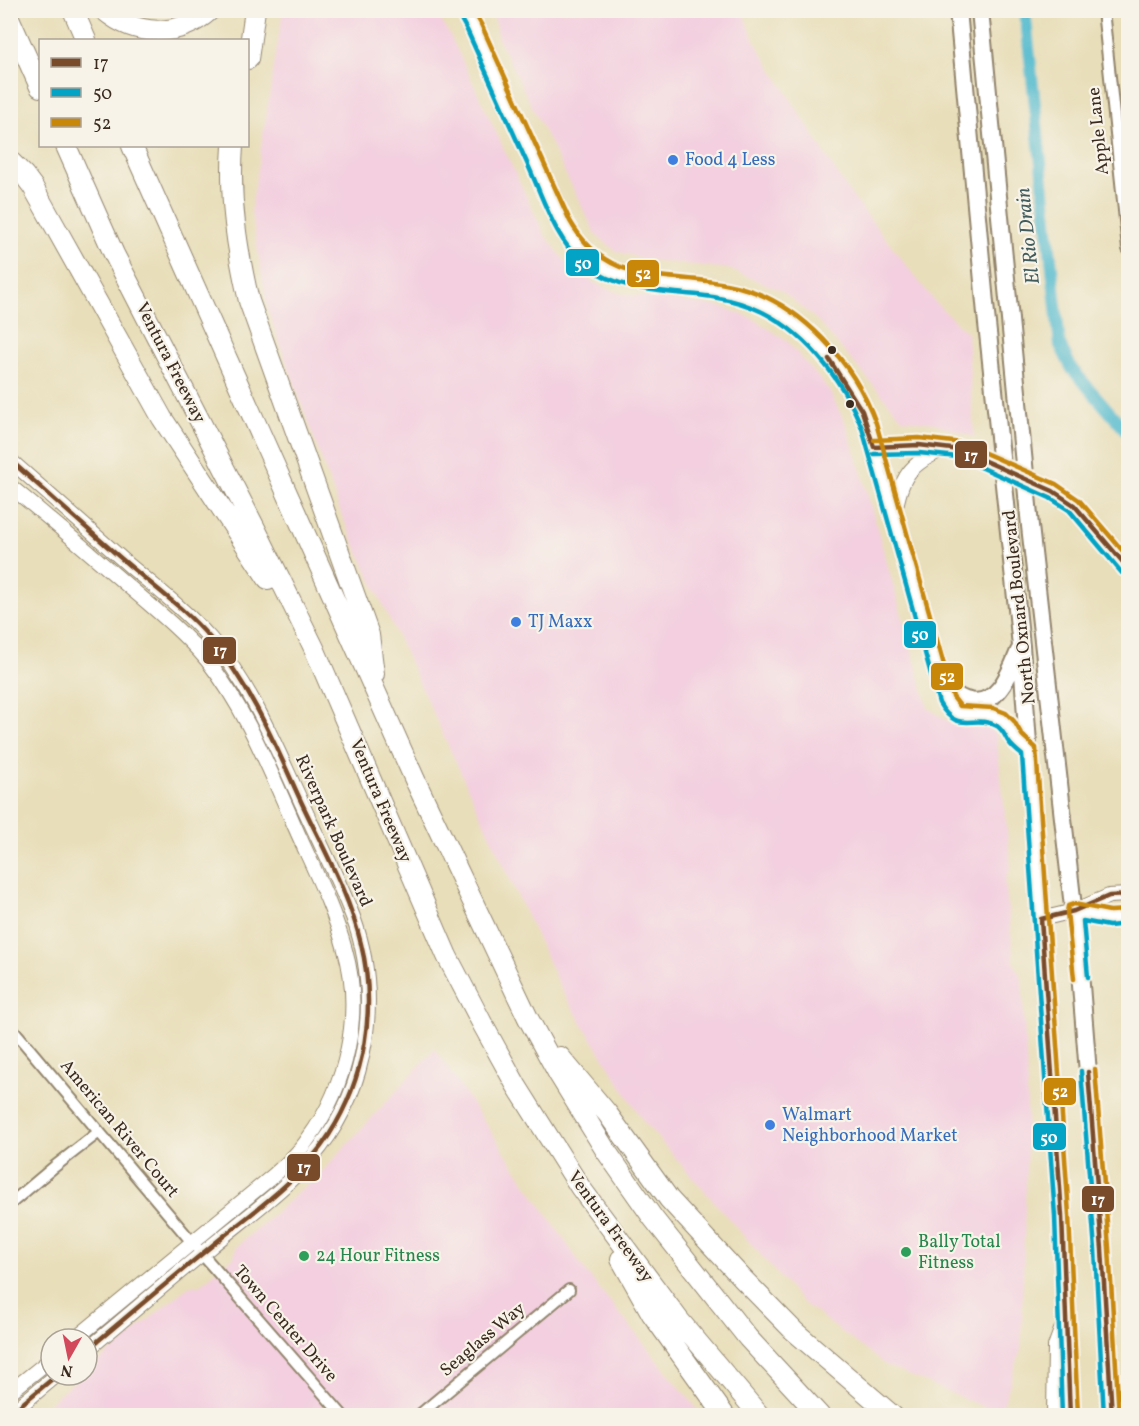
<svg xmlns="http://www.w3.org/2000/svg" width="1139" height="1426" viewBox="0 0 1139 1426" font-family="Vollkorn,serif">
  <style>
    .built { fill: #f3cfdf }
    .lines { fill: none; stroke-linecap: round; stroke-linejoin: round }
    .canal { stroke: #50b9cd; stroke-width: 12 }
    .minor-casing { stroke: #92846c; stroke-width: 14 }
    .tertiary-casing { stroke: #92846c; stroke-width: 16 }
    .primary-casing { stroke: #92846c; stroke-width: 20 }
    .motorway-casing { stroke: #92846c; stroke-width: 22 }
    .minor { stroke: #fff; stroke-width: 10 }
    .tertiary { stroke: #fff; stroke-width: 14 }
    .primary { stroke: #fff; stroke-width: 16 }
    .motorway { stroke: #fff; stroke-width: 20 }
    .tertiary-bridge-casing { stroke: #92846c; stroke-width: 16; stroke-linecap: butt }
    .tertiary-bridge { stroke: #fff; stroke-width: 14 }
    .bus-1-casing { stroke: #f7f3e8; stroke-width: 9 }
    .bus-2-casing { stroke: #f7f3e8; stroke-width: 9 }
    .bus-3-casing { stroke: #f7f3e8; stroke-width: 9 }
    .bus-1 { stroke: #7a4b2a; stroke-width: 4.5 }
    .bus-2 { stroke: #03a3c5; stroke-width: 4.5 }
    .bus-3 { stroke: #c88708; stroke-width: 4.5 }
    .shop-dot { fill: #3f7fe0; stroke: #f7f3e8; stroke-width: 2 }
    .bus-dot { fill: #3b2a1e; stroke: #f7f3e8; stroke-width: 2 }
    .leisure-dot { fill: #2e9e5b; stroke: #f7f3e8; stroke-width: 2 }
    .labels { text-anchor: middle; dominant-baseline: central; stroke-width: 4.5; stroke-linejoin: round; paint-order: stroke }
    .street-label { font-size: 18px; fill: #3b2a1e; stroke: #f7f3e8 }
    .shop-label { font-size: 18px; fill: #366cbe; stroke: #f7f3e8; text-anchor: start }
    .leisure-label { font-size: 18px; fill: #27864d; stroke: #f7f3e8; text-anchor: start }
    .water-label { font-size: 20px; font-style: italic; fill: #425c5b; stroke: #f7f3e8 }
    .line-badge { stroke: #f7f3e8; stroke-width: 2 }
    .badge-label { font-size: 16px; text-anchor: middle; font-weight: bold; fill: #fff }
  </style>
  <rect width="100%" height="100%" fill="#f7f3e8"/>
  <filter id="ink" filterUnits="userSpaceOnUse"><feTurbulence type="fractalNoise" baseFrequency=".0167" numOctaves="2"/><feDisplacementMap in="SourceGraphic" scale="12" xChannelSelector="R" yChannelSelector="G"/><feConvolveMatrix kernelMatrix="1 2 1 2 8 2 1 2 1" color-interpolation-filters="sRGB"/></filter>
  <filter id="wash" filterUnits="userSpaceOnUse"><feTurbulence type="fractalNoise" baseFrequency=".008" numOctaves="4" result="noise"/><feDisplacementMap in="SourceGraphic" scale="24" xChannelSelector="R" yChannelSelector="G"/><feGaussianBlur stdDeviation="1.35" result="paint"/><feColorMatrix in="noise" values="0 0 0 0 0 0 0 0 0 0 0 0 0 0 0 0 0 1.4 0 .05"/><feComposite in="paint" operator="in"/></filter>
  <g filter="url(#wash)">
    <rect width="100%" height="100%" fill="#e8deb9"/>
    <!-- built -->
    <path class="built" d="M283 11H435L450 35 544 234 564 260 594 283 618 293 722 307 752 318 787 341 829 390 846 425 864 482 928 708 949 722 962 726 987 727 996 734 997 742 1011 867 1005 881 1014 963 1022 979 1027 1075V1140L1021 1349 1003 1405 989 1409 887 1366 802 1302 644 1122 562 991 342 516 268 310 251 210Z
      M493 11H742L755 42 848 191 936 303 967 333 974 437 935 423 903 419 816 319 781 290 729 269 644 259 616 251 596 235 498 38Z
      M435 1049 586 1272 702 1415 34 1416 82 1375H87V1371L189 1286 200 1285 234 1257 236 1247 322 1172Z"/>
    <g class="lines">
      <!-- canal -->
      <path class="canal" d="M1025 10 1060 345 1072 369 1128 433"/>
    </g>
  </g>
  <g filter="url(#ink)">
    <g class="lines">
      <!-- minor casing -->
      <g class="minor-casing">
        <path id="minor" d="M1103 10 1128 249
          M10 1026 202 1254 343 1416
          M10 1204 54 1167 99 1132
          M418 1416 569 1290"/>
      </g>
      <!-- tertiary casing -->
      <g class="tertiary-casing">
        <path id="tertiary" d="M464 10 474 27 563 224C571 238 580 253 594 262 631 288 675 283 717 290 742 293 764 302 785 316 816 336 852 384 866 418 871 428 872 438 875 449 879 466 884 484 889 501 906 563 923 624 942 685
          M874 447C909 444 943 443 976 456
          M10 460C50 495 90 531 130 566 159 590 185 610 210 638 250 683 274 743 299 797 317 837 337 876 353 917 379 987 371 1072 329 1135 299 1181 251 1213 209 1248 168 1281 128 1316 87 1350
          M10 486C50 519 89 552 128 586 155 609 184 633 207 660 245 708 267 764 292 820 310 862 333 905 345 950 363 1013 347 1086 308 1139 299 1153 286 1164 274 1175L75 1339
          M1053 491 1067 499 1074 505 1128 568
          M894 516C902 476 907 465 946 448
          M1074 911 1110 919 1128 917
          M1041 919 1074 911 1109 896 1128 895
          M10 1392 51 1359
          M10 1414 57 1375"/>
      </g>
      <!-- primary casing -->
      <g class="primary-casing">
        <path id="primary" d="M958 10 986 314 1021 646 1062 1216 1070 1387V1416
          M980 10 1030 526 1079 960 1102 1249 1112 1416
          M942 685C950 735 976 703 1002 720 1009 724 1011 731 1015 738 1019 743 1024 747 1029 751
          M942 685C949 690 957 698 966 700 996 711 1010 673 1019 651"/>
      </g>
      <!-- motorway casing -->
      <g class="motorway-casing">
        <path id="motorway" d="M73 10 86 40
          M104 10C136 37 179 38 210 10
          M10 20 40 87
          M248 59 255 10
          M66 146 114 254 255 528 314 648 447 956 483 1025 516 1085 580 1187 679 1320 760 1416
          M132 146 415 780 528 1018 558 1073 606 1151 653 1218 748 1338 820 1416
          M233 146C229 199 237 249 249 301L369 635 374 674
          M10 161 24 175 33 187 162 418 268 579
          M560 1057 607 1113 669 1199 742 1278 794 1331 893 1416
          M621 1259 652 1314 725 1416
          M1057 1416 1058 1347 1066 1325"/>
      </g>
      <!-- minor -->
      <use href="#minor" class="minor"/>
      <!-- tertiary -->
      <use href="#tertiary" class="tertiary"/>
      <!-- primary -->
      <use href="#primary" class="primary"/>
      <!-- motorway -->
      <use href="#motorway" class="motorway"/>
      <!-- tertiary-bridge casing -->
      <g class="tertiary-bridge-casing">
        <path id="tertiary-bridge" d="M976 456 1053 491"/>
      </g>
      <!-- tertiary-bridge -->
      <use href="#tertiary-bridge" class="tertiary-bridge"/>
      <!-- bus-1 casing -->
      <g class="bus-1-casing">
        <path id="bus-1" d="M829 359 862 411 874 447 919 445 960 450 1053 491 1074 505 1128 568
          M10 460C50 495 90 532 130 566 157 589 187 611 210 638 250 685 274 742 299 797 321 845 349 892 361 944 377 1008 365 1079 329 1135 300 1180 254 1211 214 1244 171 1279 129 1315 87 1350
          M1088 1072 1102 1249 1112 1416
          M10 1414 57 1375
          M1070 1416 1062 1216 1041 919 1074 911 1109 896 1128 895"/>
      </g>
      <!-- bus-2 casing -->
      <g class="bus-2-casing">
        <path id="bus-2" d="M458 14 467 30C487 75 507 119 527 163 543 197 555 241 585 265 618 290 659 291 698 295 716 297 734 300 751 307 802 327 842 378 862 428L939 703C958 736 973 713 997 726 1003 730 1005 736 1008 741 1012 747 1017 751 1022 755L1055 1216 1062 1416
          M874 454 919 453 958 457 1050 498 1069 510 1122 573
          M1088 977 1083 921 1109 926 1128 924
          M1081 1071 1095 1250 1104 1416"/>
      </g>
      <!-- bus-3 casing -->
      <g class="bus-3-casing">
        <path id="bus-3" d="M473 10 481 24 570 221C611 292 672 269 739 287 802 304 854 363 876 423L953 697 960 706 993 708 1006 713 1014 721 1022 735 1036 748 1069 1215 1078 1416
          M874 440 919 438 962 443 1056 484 1079 500 1128 557
          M1074 979 1067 912 1068 906 1074 904 1110 911 1127 910
          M1095 1069 1109 1248 1119 1416"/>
      </g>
      <!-- bus-1 -->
      <use href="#bus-1" class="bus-1"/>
      <!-- bus-2 -->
      <use href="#bus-2" class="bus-2"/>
      <!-- bus-3 -->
      <use href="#bus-3" class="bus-3"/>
    </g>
  </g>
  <!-- markers -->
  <g class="shop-dot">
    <circle cx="673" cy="160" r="6"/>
    <circle cx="516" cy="622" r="6"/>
    <circle cx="770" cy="1125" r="6"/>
  </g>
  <g class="bus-dot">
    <circle cx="832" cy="350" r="5"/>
    <circle cx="850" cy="404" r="5"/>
  </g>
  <g class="leisure-dot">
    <circle cx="906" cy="1252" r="6"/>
    <circle cx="304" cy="1256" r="6"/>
  </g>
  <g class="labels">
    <!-- street labels -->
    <g class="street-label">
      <text transform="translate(1099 131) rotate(-96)">Apple Lane</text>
      <text transform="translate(170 363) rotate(63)">Ventura Freeway</text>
      <text transform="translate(1020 607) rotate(-96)">North Oxnard Boulevard</text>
      <text transform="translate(380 801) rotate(67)">Ventura Freeway</text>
      <text transform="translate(333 831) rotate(66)">Riverpark Boulevard</text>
      <text transform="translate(119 1129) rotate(50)">American River Court</text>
      <text transform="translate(610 1227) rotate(54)">Ventura Freeway</text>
      <text transform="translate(285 1324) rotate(49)">Town Center Drive</text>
      <text transform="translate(483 1340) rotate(-40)">Seaglass Way</text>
    </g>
    <!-- shop labels -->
    <g class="shop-label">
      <text x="685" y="160">Food 4 Less</text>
      <text x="528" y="622">TJ Maxx</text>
      <text x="782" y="1115">Walmart<tspan x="782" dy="21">Neighborhood Market</tspan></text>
    </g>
    <!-- leisure labels -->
    <g class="leisure-label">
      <text x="918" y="1242">Bally Total<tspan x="918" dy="21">Fitness</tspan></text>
      <text x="316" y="1256">24 Hour Fitness</text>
    </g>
    <!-- water labels -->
    <g class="water-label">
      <text transform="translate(1029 236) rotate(-96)">El Rio Drain</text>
    </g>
  </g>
  <g class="line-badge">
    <rect x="565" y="248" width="35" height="29" rx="6" fill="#03a3c5"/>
    <rect x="626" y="259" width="34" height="29" rx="6" fill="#c88708"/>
    <rect x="954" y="440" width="34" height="29" rx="6" fill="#7a4b2a"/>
    <rect x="903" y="620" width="34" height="29" rx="6" fill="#03a3c5"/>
    <rect x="202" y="636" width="35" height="29" rx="6" fill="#7a4b2a"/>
    <rect x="930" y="662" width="34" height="29" rx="6" fill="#c88708"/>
    <rect x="1043" y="1077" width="34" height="29" rx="6" fill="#c88708"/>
    <rect x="1032" y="1122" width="35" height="29" rx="6" fill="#03a3c5"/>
    <rect x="286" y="1153" width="35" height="29" rx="6" fill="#7a4b2a"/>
    <rect x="1081" y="1185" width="34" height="28" rx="6" fill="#7a4b2a"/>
  </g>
  <g class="badge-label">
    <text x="583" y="269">50</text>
    <text x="643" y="279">52</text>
    <text x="971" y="461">17</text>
    <text x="920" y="640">50</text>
    <text x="220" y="656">17</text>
    <text x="947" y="682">52</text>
    <text x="1060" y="1097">52</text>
    <text x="1049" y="1143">50</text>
    <text x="304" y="1173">17</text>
    <text x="1098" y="1205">17</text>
  </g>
  <!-- margin -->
  <rect width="1139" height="1426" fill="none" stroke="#f7f3e8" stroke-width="36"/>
  <!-- legend -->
  <rect x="39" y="39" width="210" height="108" fill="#f7f3e8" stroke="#aca397" stroke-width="1.5"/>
  <rect x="51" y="58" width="30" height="9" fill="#7a4b2a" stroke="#aca397" stroke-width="1.5"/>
  <text x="93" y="69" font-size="18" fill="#3b2a1e">17</text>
  <rect x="51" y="88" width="30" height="9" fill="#03a3c5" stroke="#aca397" stroke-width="1.5"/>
  <text x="93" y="99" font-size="18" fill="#3b2a1e">50</text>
  <rect x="51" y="118" width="30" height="9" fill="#c88708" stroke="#aca397" stroke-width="1.5"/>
  <text x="93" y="129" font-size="18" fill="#3b2a1e">52</text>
  <!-- north arrow -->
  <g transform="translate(69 1357) rotate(189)"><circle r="28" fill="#f7f3e8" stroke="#aca397" stroke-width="1.5"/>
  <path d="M0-4.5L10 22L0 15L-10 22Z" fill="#d1495b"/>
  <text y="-9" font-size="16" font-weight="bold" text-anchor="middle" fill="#3b2a1e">N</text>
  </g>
</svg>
